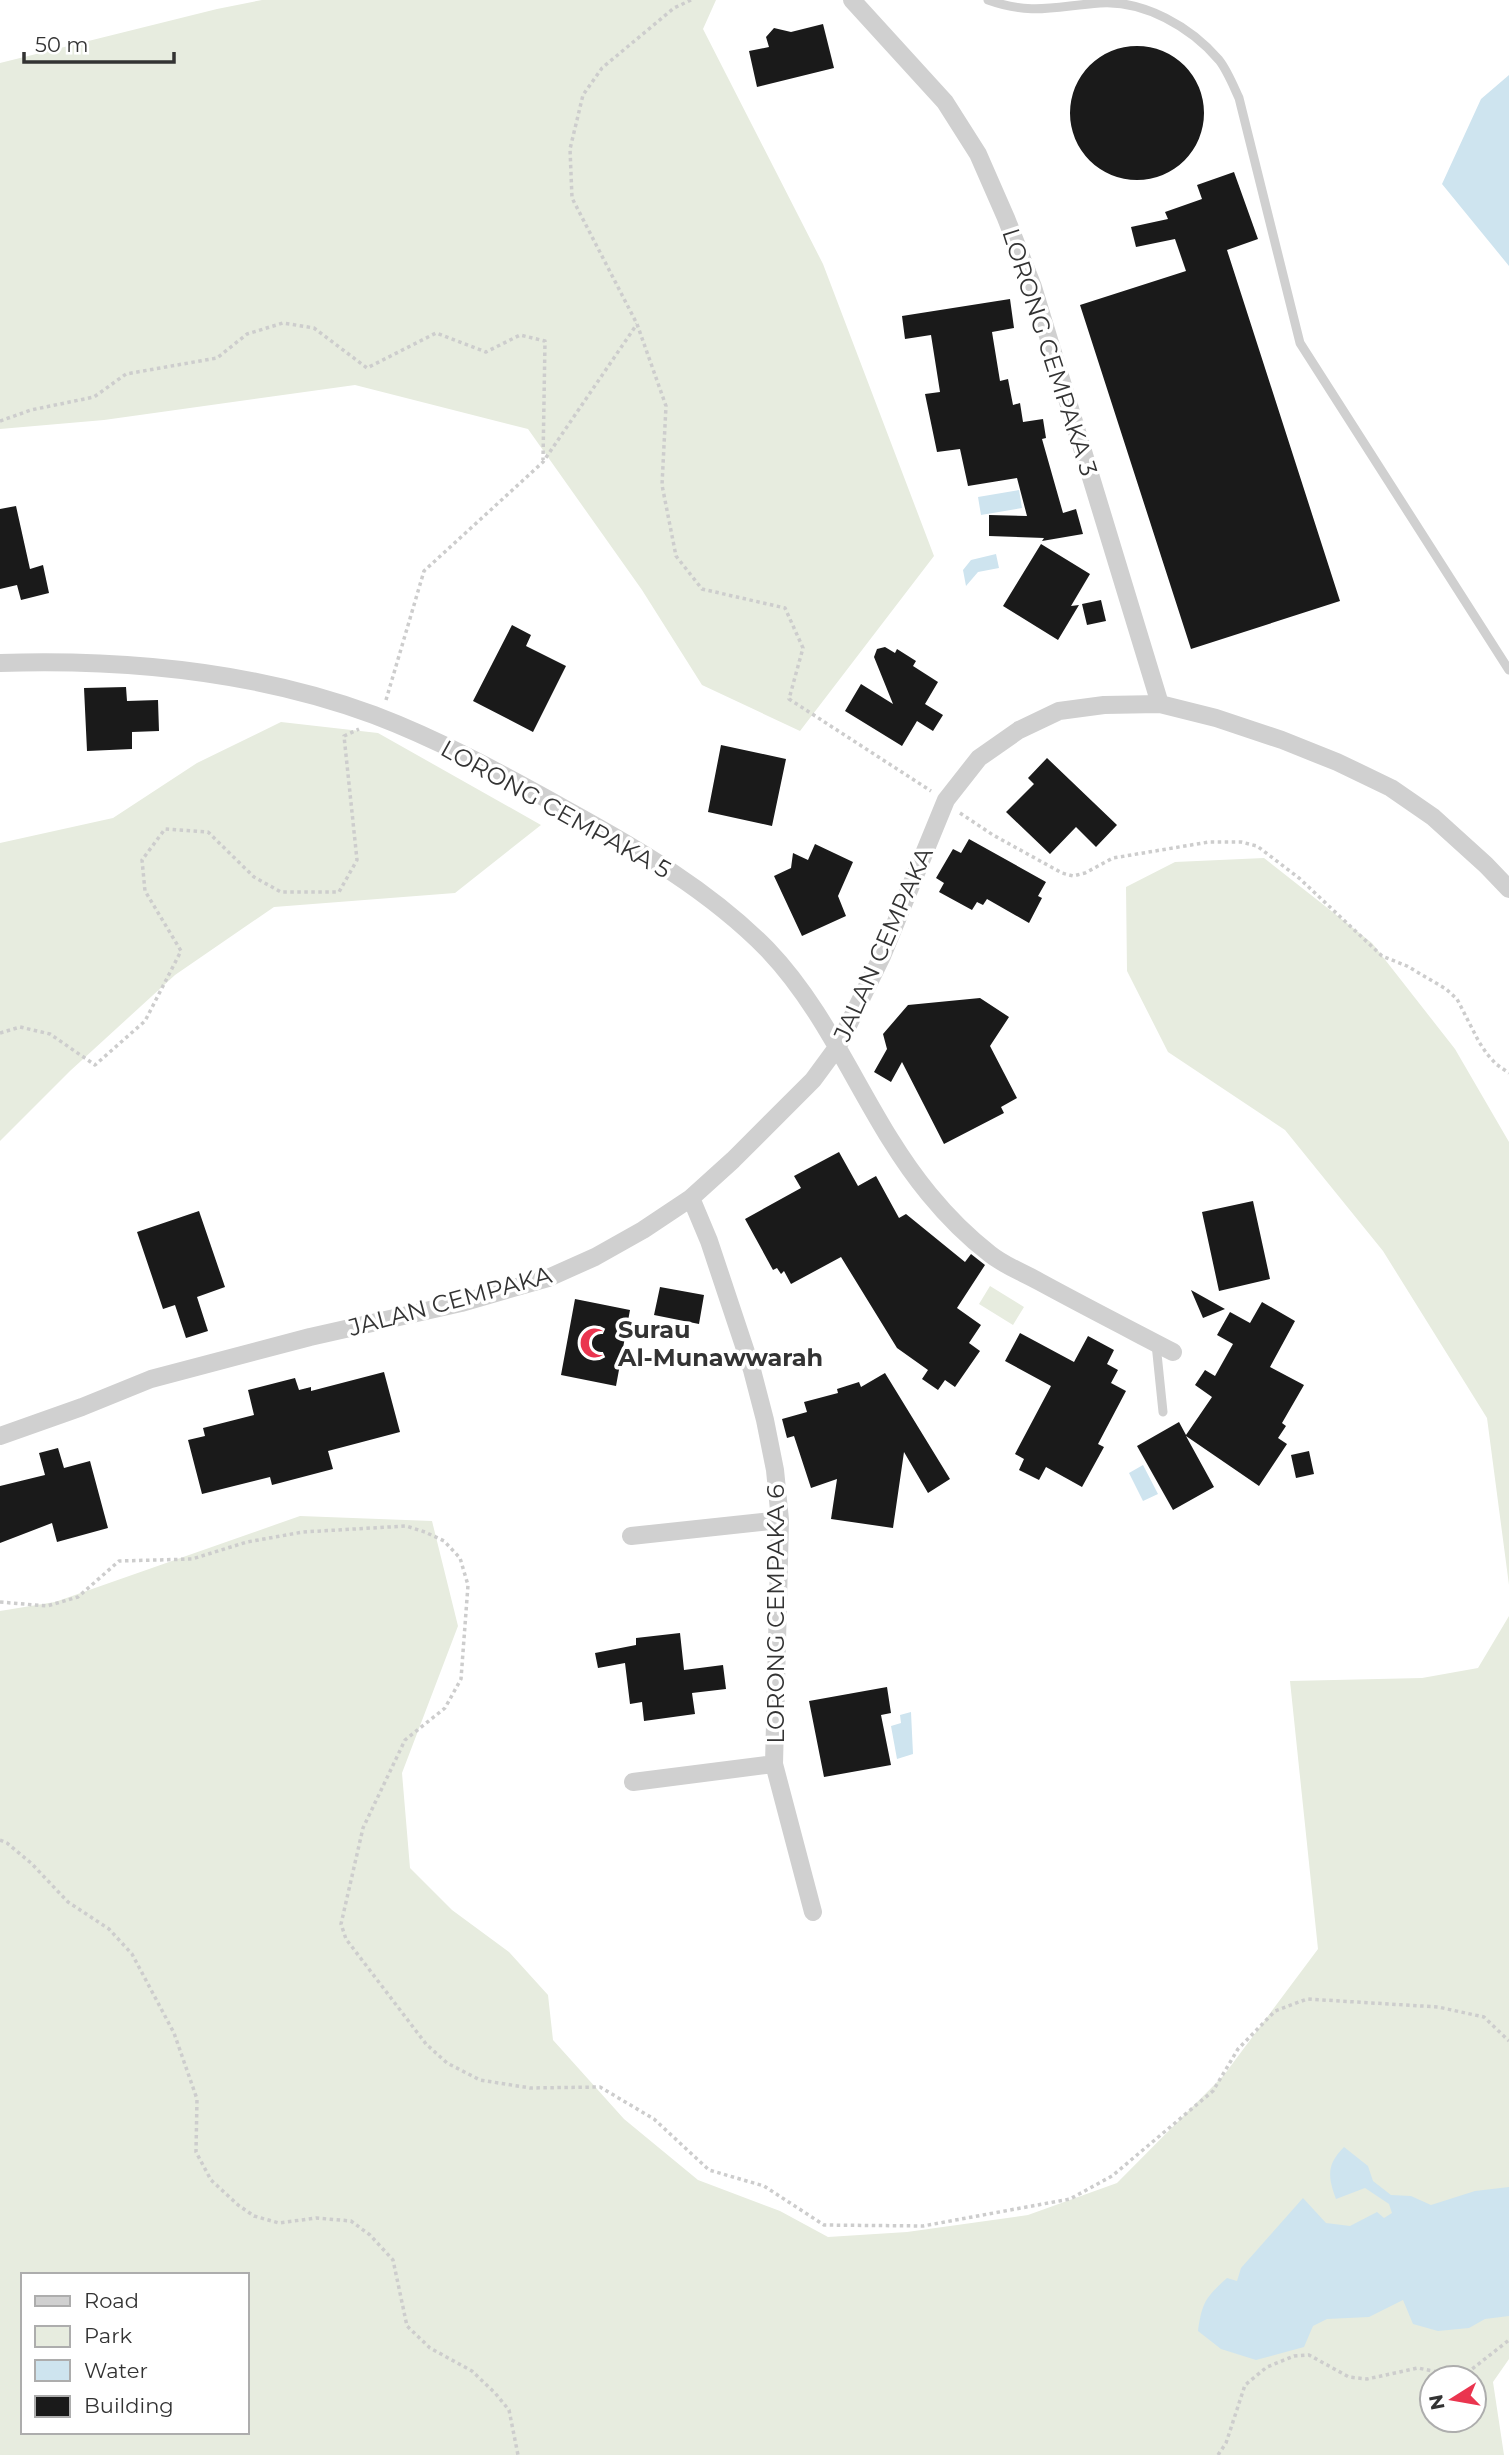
<svg xmlns="http://www.w3.org/2000/svg" width="1509" height="2455" viewBox="0 0 1509 2455" font-family="Montserrat,sans-serif">
  <style>
    .green { fill: #e7ecdf; fill-rule: evenodd }
    .water { fill: #cee4ef }
    .building { fill: #1a1a1a }
    .lines { fill: none; stroke-linecap: round; stroke-linejoin: round }
    .path { stroke: #cdcdcd; stroke-width: 3.5; stroke-dasharray: 3.5 3.5; stroke-linecap: butt }
    .service { stroke: #d0d0d0; stroke-width: 9 }
    .minor { stroke: #d0d0d0; stroke-width: 18 }
    .labels { text-anchor: middle; dominant-baseline: central; stroke-width: 7; stroke-linejoin: round; paint-order: stroke }
    .street-label { font-size: 24px; fill: #333; stroke: #fff }
    .poi-label { font-size: 24px; font-weight: bold; fill: #333; stroke: #fff; text-anchor: start }
  </style>
  <rect width="100%" height="100%" fill="#fff"/>
  <!-- green -->
  <path class="green" d="M262 0H716L703 29 823 264 934 556 800 731 702 685 642 590 528 429 355 385 104 420 0 429V63L217 9Z
    M281 722 378 733 541 825 455 893 274 907 175 975 70 1071 0 1141V843L113 818 197 763Z
    M1264 858 1372 943 1455 1049 1509 1142V1585L1487 1418 1383 1251 1285 1130 1168 1052 1127 971 1126 887 1175 862Z
    M990 1286 1024 1307 1013 1325 979 1304Z
    M300 1516 432 1521 458 1626 402 1773 410 1868 452 1910 509 1952 548 1995 553 2040 624 2119 698 2180 780 2211 828 2237 907 2232 1028 2215 1117 2183 1224 2075 1318 1949 1290 1681 1422 1678 1478 1668 1509 1616V2359L1493 2382 1504 2455H0V1611L55 1602ZM23 2275H247V2432H23ZM1432 2378H1474V2420H1432Z"/>
  <!-- water -->
  <path class="water" d="M1509 75V266L1442 184 1481 99Z
    M1019 490 1022 508 981 515 978 497Z
    M996 554 999 568 978 572 966 586 963 570 971 560Z
    M1143 1465 1158 1494 1143 1501 1129 1473Z
    M911 1712 913 1754 897 1759 891 1726 901 1723 900 1715Z
    M1344 2147 1368 2166 1373 2181 1391 2195 1411 2196 1431 2205 1475 2191 1509 2187V2316L1485 2319 1469 2328 1438 2331 1413 2324 1403 2300 1369 2317 1327 2319 1313 2326 1304 2347 1256 2360 1221 2349 1198 2331C1202 2302 1206 2297 1227 2278L1237 2281 1241 2268 1303 2198 1326 2223 1350 2226 1377 2212 1384 2218 1392 2213 1389 2204 1365 2188 1336 2199C1328 2177 1326 2165 1344 2147Z"/>
  <!-- building -->
  <path class="building" d="M823 24 834 68 757 87 749 51 769 47 766 37 774 28 791 32Z
    M1070 113a67 67 0 1 1 134 0a67 67 0 1 1-134 0Z
    M1234 172 1258 239 1227 250 1340 601 1191 649 1080 305 1186 271 1175 239 1136 247 1131 227 1168 219 1165 212 1202 199 1197 185Z
    M1010 299 1014 328 992 332 1000 381 1008 379 1013 405 1020 403 1023 422 1043 419 1046 438 1042 439 1063 513 1076 509 1083 534 1042 541 1044 538 989 536V515L1027 516 1017 478 968 486 960 449 937 452 925 394 940 392 931 335 905 339 902 316Z
    M16 506 30 569 43 565 49 593 21 600 17 585 0 589V509Z
    M1041 544 1090 574 1071 606 1079 605 1058 640 1003 606Z
    M1101 600 1106 621 1087 625 1082 604Z
    M512 625 531 635 526 646 566 666 533 732 473 701Z
    M885 647 895 653 897 649 916 661 913 666 938 682 925 704 943 715 933 731 917 721 902 746 845 711 861 684 893 704 874 657 877 649Z
    M126 687 127 701 158 700 159 731 132 732V749L87 751 84 688Z
    M721 745 786 759 772 826 708 812Z
    M1047 758 1117 825 1096 847 1076 827 1050 854 1006 812 1034 784 1028 778Z
    M969 839 1046 882 1038 896 1042 898 1029 923 987 899 983 905 977 902 972 910 939 892 944 883 936 878 953 849 961 853Z
    M815 844 853 862 838 896 846 916 802 936 774 876 791 868 793 853 808 860Z
    M980 998 1009 1017 990 1046 1017 1098 1001 1107 1004 1113 944 1144 902 1062 891 1082 874 1072 887 1049 883 1034 908 1005Z
    M839 1152 858 1186 876 1176 899 1218 906 1214 965 1262 971 1254 985 1265 957 1308 981 1325 969 1343 980 1351 955 1387 945 1380 938 1390 922 1379 928 1370 897 1348 841 1257 791 1284 784 1271 781 1274 777 1268 773 1270 745 1219 801 1188 794 1176Z
    M1253 1201 1270 1279 1219 1291 1202 1212Z
    M199 1211 225 1287 197 1297 208 1331 186 1338 175 1305 163 1309 137 1232Z
    M660 1287 704 1295 699 1324 654 1315Z
    M1191 1290 1225 1309 1203 1318Z
    M575 1299 630 1310 616 1386 561 1375Z
    M1262 1302 1295 1321 1270 1367 1304 1385 1282 1423 1286 1426 1278 1438 1287 1444 1259 1486 1186 1436 1214 1487 1173 1510 1137 1446 1179 1422 1186 1435 1212 1397 1195 1385 1205 1370 1215 1376 1233 1344 1217 1335 1230 1312 1250 1323Z
    M1020 1333 1074 1362 1088 1336 1114 1350 1107 1364 1118 1370 1111 1383 1126 1391 1098 1444 1104 1447 1082 1487 1046 1467 1039 1480 1019 1470 1024 1459 1015 1454 1051 1386 1005 1361Z
    M384 1372 400 1432 328 1451 333 1469 272 1485 270 1477 202 1494 188 1440 205 1436 203 1428 254 1415 248 1390 295 1378 299 1390 311 1387V1391Z
    M885 1373 950 1479 928 1493 904 1452 893 1528 831 1519 837 1479 811 1488 794 1436 787 1438 782 1419 807 1412 804 1402 838 1393 837 1389 859 1382 861 1387Z
    M58 1448 64 1468 90 1461 108 1528 57 1542 52 1523 0 1543V1486L45 1475 39 1453Z
    M1309 1451 1314 1474 1296 1478 1291 1455Z
    M680 1633 684 1670 723 1665 726 1689 692 1693 695 1714 644 1721 642 1702 630 1704 625 1663 598 1668 595 1653 636 1645V1638Z
    M887 1687 891 1713 881 1715 891 1765 824 1777 809 1701Z"/>
  <g class="lines">
    <!-- path -->
    <path class="path" d="M691 0 674 8 602 68 583 95 570 149 572 198 637 324 666 406 662 485 676 556 702 589 785 608 803 648 789 699 931 791
      M0 421 31 410 94 397 126 374 217 358 247 334 283 323 314 328 367 368 436 333 486 352 520 335 545 341 543 460
      M386 700 424 571 543 462 637 324
      M960 813 993 835 1062 873 1073 876 1085 873 1113 858 1209 842H1241L1257 846 1299 878 1382 956 1407 966 1446 989 1457 999 1479 1042 1487 1054 1496 1064 1509 1073
      M0 1033 20 1027 50 1034 95 1065 145 1021 181 951 145 891 142 860 165 829 208 832 254 877 281 892H339L357 860 344 736 359 729
      M0 1602 47 1606 78 1597 119 1561 192 1559 247 1542 303 1532 406 1526 425 1532 444 1541 460 1558 468 1585 461 1679 445 1708 405 1740 363 1828 341 1924 346 1939 426 2044 447 2063 480 2080 530 2088 600 2087 654 2119 709 2170 764 2186 824 2225 923 2226 1070 2199 1112 2176 1213 2091 1238 2049 1275 2011 1307 1999 1438 2007 1484 2017 1509 2041
      M0 1840 7 1843 31 1863 68 1902 109 1929 132 1954 174 2033 197 2099 196 2152 211 2180 238 2205 254 2216 279 2223 316 2218 351 2221 370 2235 393 2260 407 2326 430 2348 472 2371 495 2393 509 2410 518 2455
      M1218 2455 1226 2443 1245 2385 1267 2367 1294 2356 1309 2355 1349 2377 1367 2379 1418 2368 1462 2377 1509 2340"/>
    <!-- service -->
    <path class="service" d="M988 0C1033 16 1056 6 1100 3 1144 0 1191 27 1219 60 1227 70 1233 85 1239 98L1300 343 1509 670
      M1156 1344 1163 1412"/>
    <!-- minor -->
    <path class="minor" d="M852 0 945 102 978 154 1006 218 1033 287 1160 704
      M0 663C126 659 255 671 374 715 440 740 506 776 567 810 638 849 710 891 767 949 836 1021 866 1118 929 1194 947 1216 968 1237 990 1254 1005 1266 1024 1273 1040 1282 1084 1306 1129 1329 1173 1352
      M691 1198 709 1241 752 1370 765 1420 775 1470 780 1520 774 1764 813 1912
      M0 1436 82 1407 151 1379 310 1337 461 1303 548 1278 595 1257 643 1230 691 1198 733 1160 813 1080 838 1046 882 956 946 800 979 758 1019 730 1059 711 1104 705 1160 704 1216 718 1282 740 1337 762 1391 788 1433 817 1486 865 1509 889
      M631 1536 780 1520
      M633 1782 774 1764"/>
  </g>
  <!-- icons -->
  <defs>
    <g id="mosque-bare" transform="scale(2.415)"><path d="M3.5-4.9A6 6 0 1 0 3.5 4.9A5 5 0 1 1 3.5-4.9Z" fill="#ea354f" stroke="#fff" stroke-width="2.5" paint-order="stroke"/></g>
  </defs>
  <g fill-rule="evenodd">
    <use href="#mosque-bare" x="595" y="1343"/>
  </g>
  <g class="labels">
    <!-- street labels -->
    <g class="street-label">
      <text transform="translate(1050 352) rotate(72)">LORONG CEMPAKA 3</text>
      <text transform="translate(556 809) rotate(29)">LORONG CEMPAKA 5</text>
      <text transform="translate(883 944) rotate(-66)">JALAN CEMPAKA</text>
      <text transform="translate(450 1301) rotate(-15)">JALAN CEMPAKA</text>
      <text transform="translate(775 1614) rotate(-90)">LORONG CEMPAKA 6</text>
    </g>
    <!-- poi labels -->
    <g class="poi-label">
      <text x="618" y="1329">Surau<tspan x="618" dy="28">Al-Munawwarah</tspan></text>
    </g>
  </g>
  <!-- legend -->
  <rect x="21" y="2273" width="228" height="161" fill="#ffffff" stroke="#adadad" stroke-width="2"/>
  <rect x="35" y="2296" width="35" height="10" fill="#d0d0d0" stroke="#adadad" stroke-width="2"/>
  <text x="84" y="2308" font-size="21" fill="#333333">Road</text>
  <rect x="35" y="2326" width="35" height="21" fill="#e7ecdf" stroke="#adadad" stroke-width="2"/>
  <text x="84" y="2343" font-size="21" fill="#333333">Park</text>
  <rect x="35" y="2360" width="35" height="21" fill="#cee4ef" stroke="#adadad" stroke-width="2"/>
  <text x="84" y="2378" font-size="21" fill="#333333">Water</text>
  <rect x="35" y="2396" width="35" height="21" fill="#1a1a1a" stroke="#adadad" stroke-width="2"/>
  <text x="84" y="2413" font-size="21" fill="#333333">Building</text>
  <!-- north arrow -->
  <g transform="translate(1453 2399) rotate(259)"><circle r="33" fill="#ffffff" stroke="#adadad" stroke-width="2"/>
  <path d="M0-5L12 26L0 18L-12 26Z" fill="#ea354f"/>
  <text y="-10" font-size="19" font-weight="bold" text-anchor="middle" fill="#333333">N</text>
  </g>
  <!-- scale -->
  <path d="M24 52v10h150v-10" fill="none" stroke="#333333" stroke-width="3.5"/>
  <text x="35" y="52" font-size="21" fill="#333333" stroke="#ffffff" stroke-width="5" paint-order="stroke">50 m</text>
</svg>
